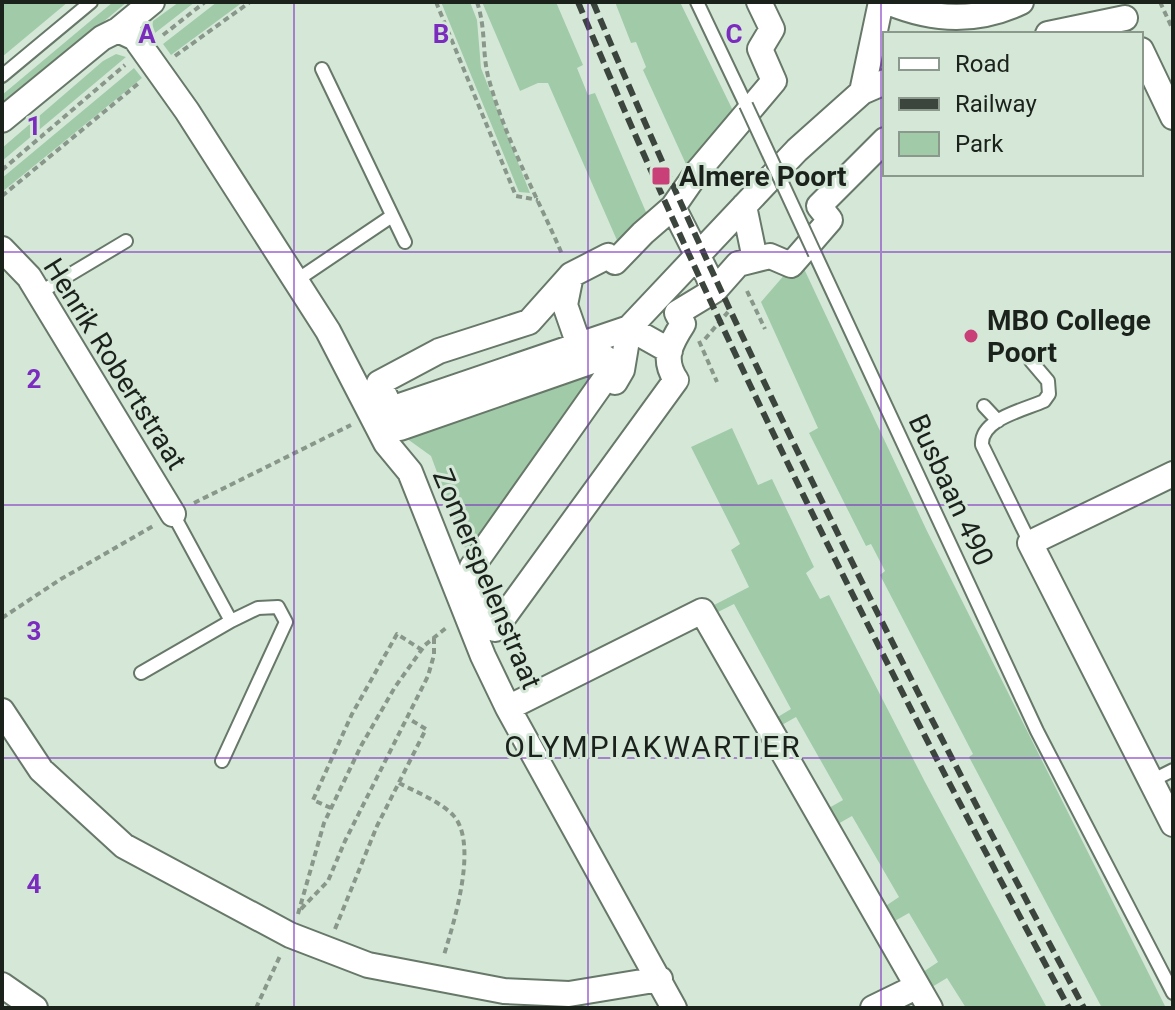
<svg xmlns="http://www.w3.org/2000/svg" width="1175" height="1010" viewBox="0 0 1175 1010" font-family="Roboto,sans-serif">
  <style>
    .green { fill: #a1cba8 }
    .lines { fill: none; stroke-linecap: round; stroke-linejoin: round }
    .lane-casing { stroke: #677869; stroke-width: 16 }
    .street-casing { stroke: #677869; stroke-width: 28 }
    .path { stroke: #89978b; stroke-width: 4; stroke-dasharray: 6 4; stroke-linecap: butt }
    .lane { stroke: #fff; stroke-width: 12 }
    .street { stroke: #fff; stroke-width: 24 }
    .rail { stroke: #3c453d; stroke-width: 6; stroke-dasharray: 12 6; stroke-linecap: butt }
    .lane-bridge-casing { stroke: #677869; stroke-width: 16; stroke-linecap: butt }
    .lane-bridge { stroke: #fff; stroke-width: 12 }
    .grid { fill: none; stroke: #7b2cbf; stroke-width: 2; stroke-opacity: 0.55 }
    .poi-dot { fill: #c93f77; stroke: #d5e8d8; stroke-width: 3 }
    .labels { text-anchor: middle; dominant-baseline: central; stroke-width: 6; stroke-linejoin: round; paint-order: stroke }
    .poi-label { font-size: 28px; font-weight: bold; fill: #1b221c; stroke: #d5e8d8; text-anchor: start }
    .street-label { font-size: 28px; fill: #1b221c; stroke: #d5e8d8 }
    .neighbourhood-label { font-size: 30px; letter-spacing: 2px; fill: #1b221c; stroke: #d5e8d8 }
    .grid-label { font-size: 26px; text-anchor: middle; font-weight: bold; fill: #7b2cbf; stroke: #d5e8d8; stroke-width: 6; stroke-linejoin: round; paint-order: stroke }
  </style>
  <rect width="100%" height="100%" fill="#d5e8d8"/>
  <!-- green -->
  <path class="green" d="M2 2H68L2 57Z
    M113 2H127L2 107V95Z
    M179 2H195L155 33 152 29 153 21Z
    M217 2H243L171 55 163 44Z
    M441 2H470L477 20 481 68 530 193 519 192Z
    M482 2H556L583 65 577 68 588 95 595 93 652 226 623 254 548 83H538L520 91Z
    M615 2H680L739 123 690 173 643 70 646 67 636 42 631 43Z
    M116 54 126 57 2 161V148L103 61Z
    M134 68 142 78 2 192V178Z
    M799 258 927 531 1166 1008H1102L969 757 973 754 880 575 885 571 871 544 866 546 809 433 818 428 761 302Z
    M604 357 472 567 431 456 406 438Z
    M732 428 758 485 772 479 814 567 806 573 820 599 829 595 925 782 1047 1008H966L947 978 932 987 923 972 938 962 909 913 893 922 884 907 899 897 852 816 836 825 827 809 843 800 796 717 780 726 776 718 791 709 734 604 718 612 714 605 749 587 731 550 740 544 691 447Z"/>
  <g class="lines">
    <!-- lane casing -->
    <g class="lane-casing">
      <path id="lane" d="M697 2 746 105
        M322 69 405 242
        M2 76 91 2
        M815 254 1037 731 1173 993
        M297 280 392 216
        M39 293 126 241
        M984 406 998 421
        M173 514 231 621 258 608 278 607 286 622 222 761
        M1030 543 982 445C980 419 1024 410 1044 401L1049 394 1048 381 1031 361
        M141 673 231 621
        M1151 781 1173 770"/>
    </g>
    <!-- street casing -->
    <g class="street-casing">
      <path id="street" d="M888 2C933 21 977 23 1021 2
        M118 30 135 38 187 111 328 331 386 443 410 472 483 656 508 708 674 1008
        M1048 34 1125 18
        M1141 50 1173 117
        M862 92 881 2
        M2 120 102 38 118 30 152 2
        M744 206 755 259
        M673 207 715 290 677 313 683 324C670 344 662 359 676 380L495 629 472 567 614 366 604 357 400 428 379 383 439 351 529 322 571 275 608 256 615 262 643 233Z
        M680 221 673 207 698 171 774 81 760 49 772 29 759 2
        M2 249 29 277 173 514
        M571 275 565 305 579 345
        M709 279 715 290 738 264 770 256 791 265 830 220 819 206 885 140
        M615 382 622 370 629 328 670 351
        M379 413 629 328 797 150 862 92 885 82
        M1173 474 1030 543 1173 824
        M508 708 702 611 930 1008
        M2 711 41 770 124 846 290 935 368 965 504 991 569 994 660 979
        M2 985 35 1008
        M873 1008 916 987"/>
    </g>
    <!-- path -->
    <path class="path" d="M436 2 516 196 538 200
      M477 2C486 29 482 51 488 76 504 137 537 196 562 254
      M1160 2 1173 30
      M163 35 205 2
      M175 56 250 2
      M2 170 125 65
      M2 196 139 83
      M747 291 765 329
      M705 339 728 312
      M699 341 717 382
      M194 503 351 425
      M2 618 61 579 155 525
      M399 783C416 792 439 801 453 815 479 843 454 922 444 955
      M331 808 313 800 352 714 397 634 422 650
      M301 909 328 881 345 841 428 676 434 655V638
      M298 914 324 823 361 746 395 687 425 645 446 628
      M335 929 377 826 426 729 409 719
      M256 1008 280 956"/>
    <!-- lane -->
    <use href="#lane" class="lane"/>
    <!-- street -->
    <use href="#street" class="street"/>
    <!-- rail -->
    <path class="rail" d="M578 2C723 347 891 679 1069 1008
      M593 2C738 346 907 679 1084 1008"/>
    <!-- lane-bridge casing -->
    <g class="lane-bridge-casing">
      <path id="lane-bridge" d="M746 105 815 254"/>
    </g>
    <!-- lane-bridge -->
    <use href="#lane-bridge" class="lane-bridge"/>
  </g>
  <!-- grid -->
  <path class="grid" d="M294 2V1008M588 2V1008M881 2V1008M2 252H1173M2 505H1173M2 758H1173"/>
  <!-- markers -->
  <g class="poi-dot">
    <rect x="651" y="166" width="20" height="20" rx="4"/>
    <circle cx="971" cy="336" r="8"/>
  </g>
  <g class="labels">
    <!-- poi labels -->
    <g class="poi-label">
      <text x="679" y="176">Almere Poort</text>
      <text x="987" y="320">MBO College<tspan x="987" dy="32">Poort</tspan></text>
    </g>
    <!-- street labels -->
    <g class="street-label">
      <text transform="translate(115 364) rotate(58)">Henrik Robertstraat</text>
      <text transform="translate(951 490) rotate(65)">Busbaan 490</text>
      <text transform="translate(487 579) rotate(67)">Zomerspelenstraat</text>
    </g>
    <!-- neighbourhood labels -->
    <g class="neighbourhood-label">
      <text x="653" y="746">OLYMPIAKWARTIER</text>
    </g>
  </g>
  <g class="grid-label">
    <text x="147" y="43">A</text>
    <text x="441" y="43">B</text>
    <text x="734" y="43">C</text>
    <text x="34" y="135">1</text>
    <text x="34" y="388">2</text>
    <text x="34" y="640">3</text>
    <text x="34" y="893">4</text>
  </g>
  <!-- border -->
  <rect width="1175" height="1010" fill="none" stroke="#1b221c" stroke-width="8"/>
  <!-- legend -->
  <rect x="883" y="32" width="260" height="144" fill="#d5e8d8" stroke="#8b998d" stroke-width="2"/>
  <rect x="899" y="58" width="40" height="12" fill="#ffffff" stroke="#8b998d" stroke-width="2"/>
  <text x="955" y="72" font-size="24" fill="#1b221c">Road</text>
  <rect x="899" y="98" width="40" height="12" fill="#3c453d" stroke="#8b998d" stroke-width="2"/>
  <text x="955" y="112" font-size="24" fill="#1b221c">Railway</text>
  <rect x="899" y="132" width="40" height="24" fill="#a1cba8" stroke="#8b998d" stroke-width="2"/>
  <text x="955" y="152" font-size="24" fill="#1b221c">Park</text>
</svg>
